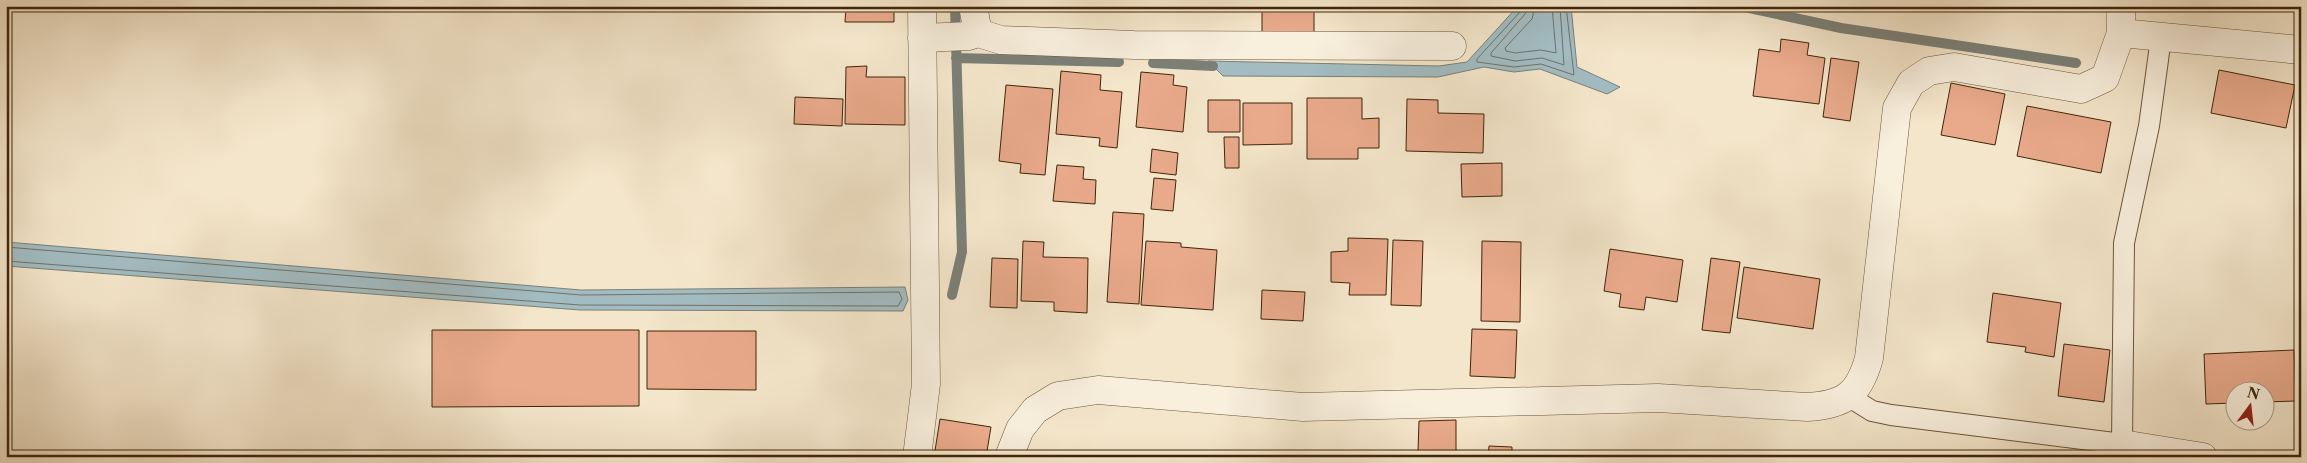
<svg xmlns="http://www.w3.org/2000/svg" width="2307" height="463" viewBox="0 0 2307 463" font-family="'Libre Caslon Text',serif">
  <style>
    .water { fill: #a2bcc2; stroke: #7b8078 }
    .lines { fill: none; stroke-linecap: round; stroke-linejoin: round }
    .shore { stroke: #717166; stroke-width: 1 }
    .stream { stroke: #7b8078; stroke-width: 10 }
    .building { fill: #e9aa8b; stroke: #402609 }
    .lane-casing { stroke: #6d563a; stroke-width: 22 }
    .street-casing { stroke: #6d563a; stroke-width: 29 }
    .lane { stroke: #f8efdd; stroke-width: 20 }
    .street { stroke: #f8efdd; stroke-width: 28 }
  </style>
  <rect width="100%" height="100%" fill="#f4e6cb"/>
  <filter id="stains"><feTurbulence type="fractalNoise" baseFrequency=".004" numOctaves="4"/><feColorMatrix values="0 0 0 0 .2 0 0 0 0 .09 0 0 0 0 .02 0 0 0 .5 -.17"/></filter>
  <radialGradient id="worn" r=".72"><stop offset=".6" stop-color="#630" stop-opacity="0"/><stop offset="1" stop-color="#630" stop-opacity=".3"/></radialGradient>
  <!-- water -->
  <path class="water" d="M1518 6H1571L1577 67 1620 87 1607 94 1540 69 1514 72 1484 67 1438 77 1223 76 1208 61 1439 66 1467 62Z
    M6 242 581 290 905 287 908 300 903 311 580 310 6 266Z"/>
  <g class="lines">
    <!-- shore -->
    <path class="shore" d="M1521 6 1520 12 1477 59V62L1514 67 1541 64 1574 75 1566 6
      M1527 6 1525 14 1491 53V56L1515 61 1542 58 1564 65 1560 6
      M1535 6 1532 19 1505 48 1506 51 1515 53 1541 50 1556 53 1552 6
      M6 247 581 295 899 292 902 299 898 306 580 305 6 261"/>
    <!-- stream -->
    <path class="stream" d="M1740 6 1841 28 2076 63
      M956 58 1119 62
      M1153 63 1213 66
      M952 295 962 252 955 6"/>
  </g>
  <!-- building -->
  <path class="building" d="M826 6H894V22H845L846 8Z
    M1262 6H1314V34H1262Z
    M1781 39 1809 43 1807 55 1825 58 1819 104 1753 96 1759 49 1780 52Z
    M1831 58 1859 62 1850 121 1823 117Z
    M867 66 866 77H905V125L845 124 846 67Z
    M2219 70 2295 85 2286 128 2211 113Z
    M1061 71 1101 75 1100 90 1122 92 1117 148 1099 146 1100 138 1056 134Z
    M1141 72 1174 75 1173 85 1187 87 1183 132 1136 127Z
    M1951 83 2005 94 1995 145 1941 135Z
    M1006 85 1053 89 1045 175 1020 173 1021 164 999 161Z
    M795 97 843 99 842 126 794 124Z
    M1307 98H1362V119L1379 118V148H1358V159H1307Z
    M1407 99 1438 100V113L1484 114 1483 153 1406 151Z
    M1208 100H1240V132H1208Z
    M1243 103H1292V144L1243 145Z
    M2027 106 2111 122 2101 173 2017 156Z
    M1224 137H1239V168H1225Z
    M1152 149 1178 153 1176 175 1150 172Z
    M1502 163V196L1462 197 1461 164Z
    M1057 165 1084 167 1083 179 1096 180 1095 204 1053 201Z
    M1154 178 1176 180 1173 211 1151 209Z
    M1113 212 1144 214 1139 304 1107 302Z
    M1348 238 1388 239 1386 295H1349L1350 283 1331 282V252L1348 251Z
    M1393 240 1423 241 1421 306 1391 305Z
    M1023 241 1044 242 1043 257 1088 258 1087 313 1054 311V302L1021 301Z
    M1146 241 1181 243V247L1217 250 1213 310 1141 305Z
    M1482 241 1521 242 1520 322 1481 321Z
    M1610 249 1683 260 1677 302 1646 297 1644 310 1619 307 1621 294 1604 291Z
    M992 258 1018 259 1017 308 990 307Z
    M1711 258 1740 262 1730 333 1702 330Z
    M1744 267 1820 279 1813 329 1737 318Z
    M1262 290 1305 292 1303 321 1261 319Z
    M1993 293 2061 303 2054 357 2025 352 2026 347 1987 342Z
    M1472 329 1517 330 1515 378 1470 376Z
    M432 330H639V406L432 407Z
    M647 331H756V390L647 389Z
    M2064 344 2110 350 2104 402 2058 396Z
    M2294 350 2296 401 2264 402V390H2234V403L2206 404 2204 354Z
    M940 419 991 427 986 457H934Z
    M1456 420V452H1418L1419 421Z
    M1489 446 1512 447V457H1488Z"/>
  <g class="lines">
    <!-- lane casing -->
    <g class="lane-casing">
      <path id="lane" d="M1848 396 1872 411 1891 415 2122 444 2124 243 2149 126 2161 38"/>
    </g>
    <!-- street casing -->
    <g class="street-casing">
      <path id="street" d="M973 6 978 33
        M2121 33 2301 50
        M922 38 968 36 978 33 1001 40 1134 45 1452 46
        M2122 444 2203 457
        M917 457 926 384 922 6
        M1009 457 1020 429 1035 410 1058 396 1098 390 1303 407 1658 398 1807 407C1844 405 1859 395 1869 358L1897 108 1911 83 1929 71 1954 67 2081 89 2105 78 2121 33V6"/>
    </g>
    <!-- lane -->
    <use href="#lane" class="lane"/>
    <!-- street -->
    <use href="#street" class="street"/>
  </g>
  <!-- margin -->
  <rect width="2307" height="463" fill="none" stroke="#f4e6cb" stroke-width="25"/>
  <rect x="8" y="8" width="2292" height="448" fill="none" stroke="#402609" stroke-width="2.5"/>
  <rect x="12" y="12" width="2282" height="438" fill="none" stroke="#402609"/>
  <!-- north arrow -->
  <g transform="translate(2250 406) rotate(15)"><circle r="24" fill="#f8efdd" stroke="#ae9f88"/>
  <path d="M0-4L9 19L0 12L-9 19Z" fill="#8f2418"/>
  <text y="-8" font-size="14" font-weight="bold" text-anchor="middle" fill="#402609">N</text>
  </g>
  <rect width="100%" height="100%" filter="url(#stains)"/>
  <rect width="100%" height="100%" fill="url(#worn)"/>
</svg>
